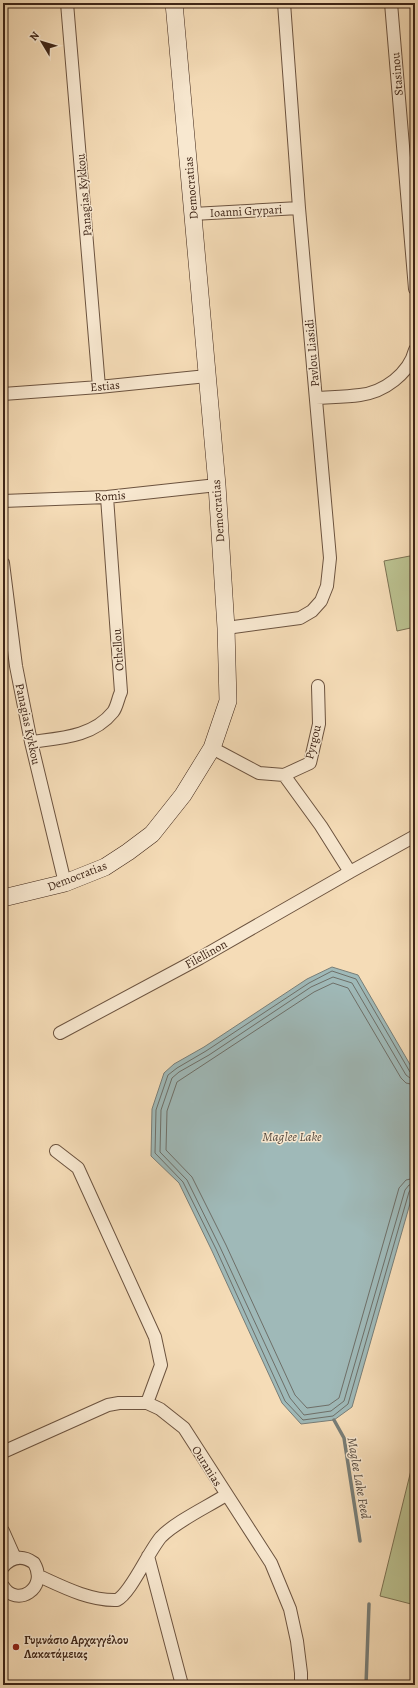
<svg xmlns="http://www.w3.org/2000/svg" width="418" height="1688" viewBox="0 0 418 1688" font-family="Alegreya,serif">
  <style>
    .pitch { fill: #bac08f; stroke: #7c7253 }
    .water { fill: #9fb9b8; stroke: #787e78 }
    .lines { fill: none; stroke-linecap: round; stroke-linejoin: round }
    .shore { stroke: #6e6f68; stroke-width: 1 }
    .stream { stroke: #787e78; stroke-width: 3.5 }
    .street-casing { stroke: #6c533f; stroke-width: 14 }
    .secondary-casing { stroke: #3e2517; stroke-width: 18 }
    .street { stroke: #f8e8d0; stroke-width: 12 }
    .secondary { stroke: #f8e8d0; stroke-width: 17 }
    .poi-dot { fill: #8f2418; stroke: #f8e8d0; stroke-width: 1.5 }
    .labels { text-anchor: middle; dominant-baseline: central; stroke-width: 3; stroke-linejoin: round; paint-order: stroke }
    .street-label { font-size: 12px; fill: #3e2517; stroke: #f8e8d0 }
    .poi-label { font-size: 12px; font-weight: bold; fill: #3e2517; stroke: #f8e8d0; text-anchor: start }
    .water-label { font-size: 13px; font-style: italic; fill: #564a3f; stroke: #f8e8d0 }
  </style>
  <rect width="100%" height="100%" fill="#f5dcb7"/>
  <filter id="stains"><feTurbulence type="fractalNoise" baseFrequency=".005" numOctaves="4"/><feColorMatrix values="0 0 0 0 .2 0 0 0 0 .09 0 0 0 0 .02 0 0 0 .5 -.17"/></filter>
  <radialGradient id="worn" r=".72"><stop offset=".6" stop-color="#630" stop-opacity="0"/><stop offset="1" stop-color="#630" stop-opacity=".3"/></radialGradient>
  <!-- pitch -->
  <path class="pitch" d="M415 555V627L397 631 384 561Z
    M415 1454V1605L380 1596Z"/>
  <!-- water -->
  <path class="water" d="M332 967 358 975 415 1073V1186L352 1407 334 1420 301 1424 282 1403 212 1251 179 1183 151 1156 152 1109 164 1073 174 1064 204 1047 307 979Z"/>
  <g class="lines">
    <!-- shore -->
    <path class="shore" d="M415 1074 410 1072 356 979 332 971 309 983 206 1051 177 1068 168 1075 156 1110 155 1153 183 1182 216 1249 285 1401 303 1420 333 1416 348 1404 409 1192 411 1189H415
      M415 1079 410 1078 406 1075 352 983 333 977 311 987 209 1055 179 1072 172 1078 161 1110 160 1152 187 1180 220 1247 290 1398 304 1415 331 1411 344 1401 405 1190 409 1185 415 1184
      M415 1085 406 1083 401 1078 348 988 333 983 314 992 177 1082 167 1111 166 1150 192 1177 226 1245 295 1395 307 1408 329 1405 339 1398 399 1188 406 1180 415 1178"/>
    <!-- stream -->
    <path class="stream" d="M334 1420 344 1438 360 1541
      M366 1685 369 1604"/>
    <!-- street casing -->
    <g class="street-casing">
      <path id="street" d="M67 3 99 387
        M391 3 415 289
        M193 214 299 208
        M3 394 99 387 207 376
        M316 398C331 397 346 397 360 395 384 392 409 374 415 350
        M3 501 107 497 217 485
        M3 563 16 666 31 742 65 883
        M226 628 300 618 312 611 321 601 327 586 330 558 299 208 284 3
        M31 742C60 738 93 737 113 712 117 707 118 698 121 692L107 497
        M212 748 259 773 284 775 310 763 319 724 318 686
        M350 872 415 836
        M60 1033 200 958 350 872 321 826 284 775
        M56 1151 78 1168 155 1337 161 1365 147 1403
        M3 1452 108 1405 119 1403H147L160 1409 184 1428 271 1563 290 1609 297 1641 301 1673V1685
        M3 1531 15 1558
        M148 1556 182 1685
        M3 1567C12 1556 23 1555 34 1563 49 1589 16 1608 3 1586
        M39 1576C63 1587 90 1601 117 1600 131 1593 148 1552 161 1537 175 1522 207 1507 226 1495"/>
    </g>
    <!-- secondary casing -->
    <g class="secondary-casing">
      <path id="secondary" d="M3 898 65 883 105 867 128 852 152 834 183 795 212 748 228 701 226 628 217 485 174 3"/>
    </g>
    <!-- street -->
    <use href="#street" class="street"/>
    <!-- secondary -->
    <use href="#secondary" class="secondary"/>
  </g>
  <!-- markers -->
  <circle class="poi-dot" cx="16" cy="1647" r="4"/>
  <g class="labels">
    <!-- street labels -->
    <g class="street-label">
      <text transform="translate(397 74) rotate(-95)">Stasinou</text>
      <text transform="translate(191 188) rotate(-95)">Democratias</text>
      <text transform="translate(84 195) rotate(-95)">Panagias Kykkou</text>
      <text transform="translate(246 211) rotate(-3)">Ioanni Grypari</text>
      <text transform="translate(312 353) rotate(-95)">Pavlou Liasidi</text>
      <text transform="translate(105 386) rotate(-5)">Estias</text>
      <text transform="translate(110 496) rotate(-4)">Romis</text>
      <text transform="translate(218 511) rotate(-94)">Democratias</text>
      <text transform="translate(118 650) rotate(-94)">Othellou</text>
      <text transform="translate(28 724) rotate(78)">Panagias Kykkou</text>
      <text transform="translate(313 742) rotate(-76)">Pyrgou</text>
      <text transform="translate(77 876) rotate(-21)">Democratias</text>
      <text transform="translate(206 954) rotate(-29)">Filellinon</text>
      <text transform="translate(207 1466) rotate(58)">Ouranias</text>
    </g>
    <!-- poi labels -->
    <g class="poi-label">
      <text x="24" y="1640">Γυμνάσιο Αρχαγγέλου<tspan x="24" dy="14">Λακατάμειας</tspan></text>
    </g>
    <!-- water labels -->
    <g class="water-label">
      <text x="292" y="1136">Maglee Lake</text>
      <text transform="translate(359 1478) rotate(80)">Maglee Lake Feed</text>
    </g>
  </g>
  <!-- margin -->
  <rect width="418" height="1688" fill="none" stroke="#f5dcb7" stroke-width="16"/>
  <rect x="4" y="4" width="410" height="1680" fill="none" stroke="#3e2517" stroke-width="2"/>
  <rect x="8" y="8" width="402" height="1672" fill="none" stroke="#3e2517"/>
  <!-- north arrow -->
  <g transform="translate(42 42) rotate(308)" stroke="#f8e8d0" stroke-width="3" paint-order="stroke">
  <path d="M0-3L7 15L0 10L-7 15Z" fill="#3e2517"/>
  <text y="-6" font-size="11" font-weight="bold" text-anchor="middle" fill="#3e2517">N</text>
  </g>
  <rect width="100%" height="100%" filter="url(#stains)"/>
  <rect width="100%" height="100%" fill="url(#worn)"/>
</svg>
